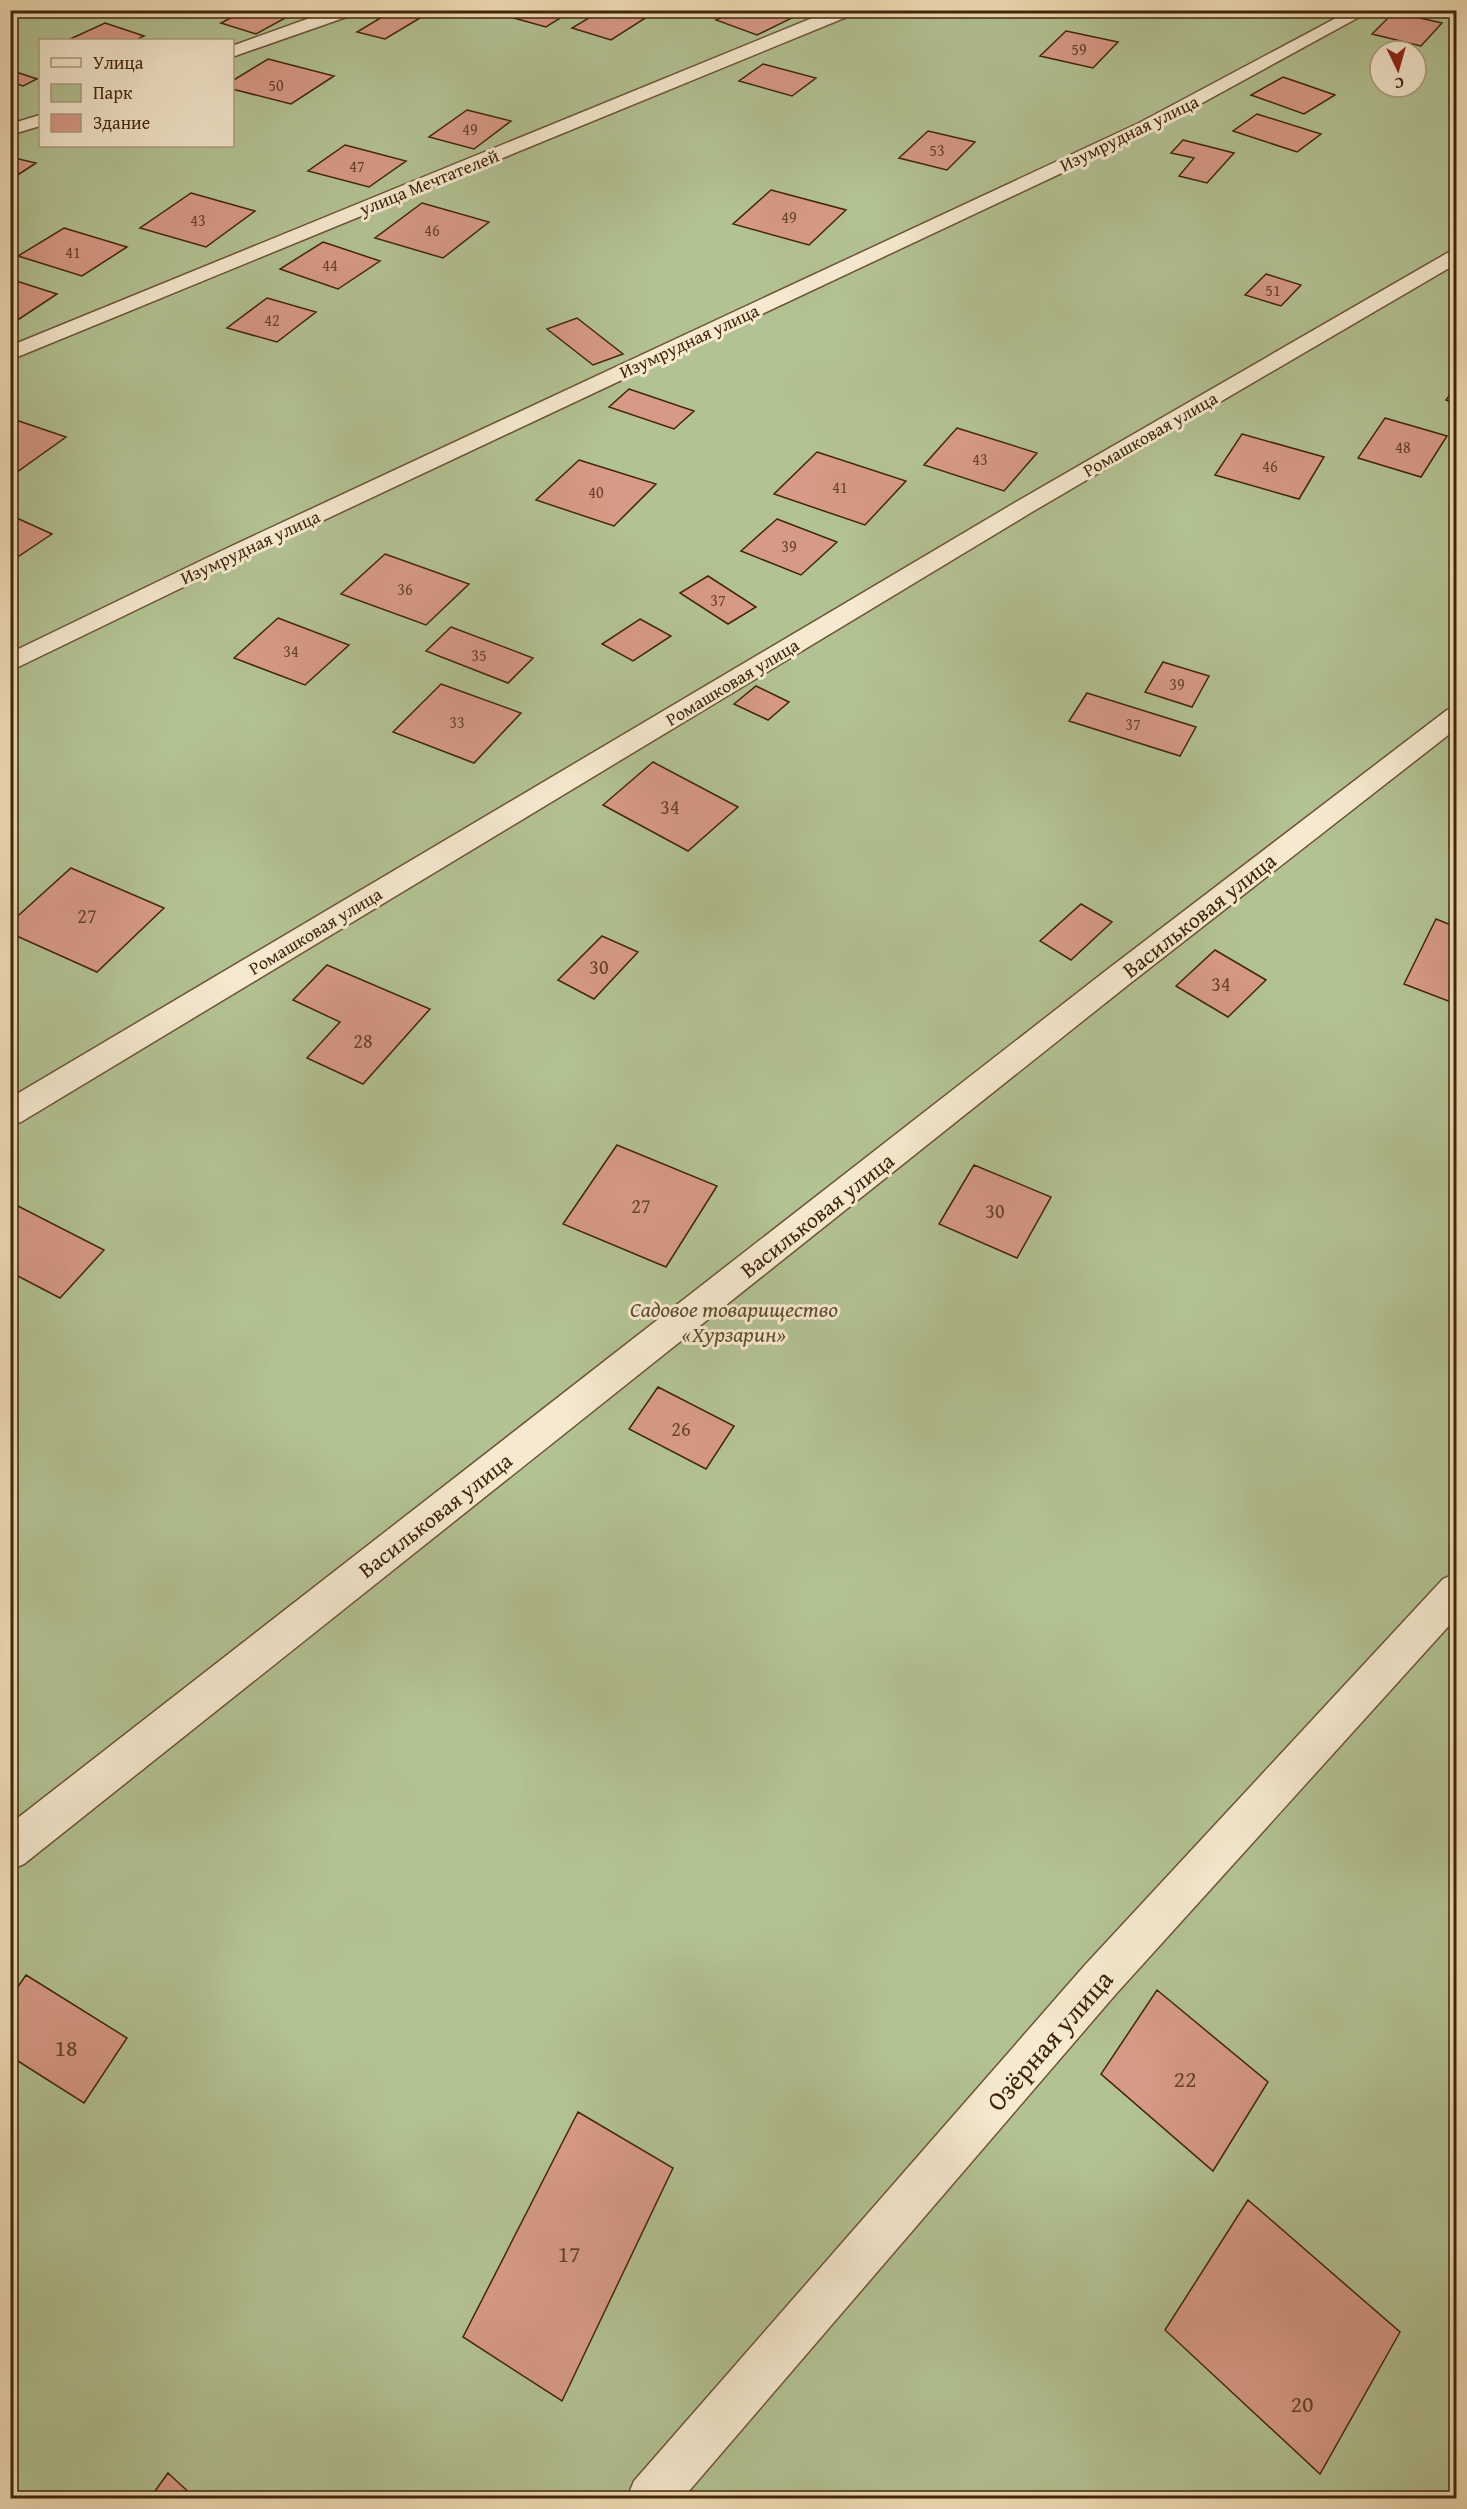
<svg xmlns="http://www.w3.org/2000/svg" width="1467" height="2509" viewBox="0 0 1467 2509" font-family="'Gentium Book Plus',serif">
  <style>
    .green { fill: #b3c293; stroke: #7a744e; stroke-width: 1.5; fill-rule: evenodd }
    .building { fill: #d79a86; stroke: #412509; stroke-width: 1.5 }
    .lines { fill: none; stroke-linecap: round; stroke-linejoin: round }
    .minor-casing { stroke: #6d5334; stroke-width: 3 }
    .minor { fill: #f5e9cf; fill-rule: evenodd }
    .labels { text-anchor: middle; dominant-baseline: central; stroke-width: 6; stroke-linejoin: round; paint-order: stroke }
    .far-number-label { font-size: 16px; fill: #664228 }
    .far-street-label { font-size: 18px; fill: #412509; stroke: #f5e9cf }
    .number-label { font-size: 20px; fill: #664228 }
    .street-label { font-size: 22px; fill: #412509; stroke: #f5e9cf }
    .park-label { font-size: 22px; font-style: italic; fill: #5e4c2c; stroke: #f5e9cf }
    .near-number-label { font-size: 24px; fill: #664228 }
    .near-street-label { font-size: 27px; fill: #412509; stroke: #f5e9cf }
  </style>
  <rect width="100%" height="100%" fill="#f0ddb5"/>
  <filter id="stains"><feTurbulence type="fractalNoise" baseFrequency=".00333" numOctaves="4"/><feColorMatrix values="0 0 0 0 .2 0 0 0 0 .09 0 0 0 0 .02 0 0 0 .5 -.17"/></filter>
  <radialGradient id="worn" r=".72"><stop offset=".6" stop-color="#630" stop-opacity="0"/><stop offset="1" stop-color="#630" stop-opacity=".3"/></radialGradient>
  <!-- green -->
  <path class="green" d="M11 11H1456V2498H11ZM40 40H232V146H40ZM1380 51H1416V87H1380Z"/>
  <!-- building -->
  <path class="building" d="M245 10H270L289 16 256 34 221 23Z
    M511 10H573L546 27 503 15Z
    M602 10H623L647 17 611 40 572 28Z
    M737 10H803L806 11 757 35 716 20Z
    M392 11 420 18 385 39 357 32Z
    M1394 12 1442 23 1421 46 1372 34Z
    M105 23 144 36 136 40H68Z
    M1066 31 1118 42 1093 68 1040 56Z
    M268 59 334 76 291 104 232 89V81Z
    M763 64 816 78 792 96 739 81Z
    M10 70 37 79 23 86 10 82Z
    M1283 77 1335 95 1304 114 1251 95Z
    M467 110 511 121 474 149 429 137Z
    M1257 114 1321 134 1297 152 1233 131Z
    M928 131 975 142 947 170 899 158Z
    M1183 140 1234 153 1207 183 1179 176 1194 158 1171 153Z
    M345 145 406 161 369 187 308 171Z
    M10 157 36 163 10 180Z
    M771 190 846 210 809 245 733 224Z
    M191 193 255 211 206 247 140 228Z
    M422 203 489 222 443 258 375 238Z
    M64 228 127 247 82 276 18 256Z
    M323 242 380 261 338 289 280 269Z
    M1266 274 1301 285 1281 306 1245 295Z
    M10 279 57 294 10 325Z
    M267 298 316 312 277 342 227 328Z
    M577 318 623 354 593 365 547 329Z
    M1456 387V404L1446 400Z
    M629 389 694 411 674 429 609 407Z
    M10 418 66 437 10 477Z
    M1385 418 1447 436 1421 477 1358 458Z
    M957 428 1037 453 1004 491 924 465Z
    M1242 434 1324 457 1299 499 1215 475Z
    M817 452 906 481 865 525 774 494Z
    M579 460 656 484 614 526 536 500Z
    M10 515 52 534 10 562Z
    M777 519 837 542 801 575 741 551Z
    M385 554 469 584 426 625 341 594Z
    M708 576 756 607 728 624 680 593Z
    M278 618 349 645 305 685 234 658Z
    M640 619 671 636 633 661 602 644Z
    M451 627 533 658 508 683 426 651Z
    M1163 662 1209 676 1192 707 1145 692Z
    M441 684 521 713 474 763 393 732Z
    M756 686 789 702 768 720 734 704Z
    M1087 693 1196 727 1180 756 1069 721Z
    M653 762 738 807 688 851 603 805Z
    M71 868 164 908 97 972 10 933V923Z
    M1081 904 1112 922 1071 960 1040 941Z
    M1436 919 1456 927V1004L1404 984Z
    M602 936 638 952 594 999 558 980Z
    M1215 950 1266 980 1228 1017 1176 986Z
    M327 965 430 1009 363 1084 307 1058 340 1022 293 1000Z
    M617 1145 717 1186 666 1267 563 1224Z
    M974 1165 1051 1197 1017 1258 939 1224Z
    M10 1202 104 1250 60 1298 10 1272Z
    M658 1387 734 1426 706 1469 629 1429Z
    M26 1975 127 2038 84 2103 10 2056V1998Z
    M1157 1990 1268 2082 1213 2171 1101 2074Z
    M578 2112 673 2168 562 2401 463 2337Z
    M1248 2200 1400 2332 1320 2474 1165 2330Z
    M168 2473 195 2498H150Z"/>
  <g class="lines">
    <!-- minor casing -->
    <g class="minor-casing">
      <path id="minor" d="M332 10H357L355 14 232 57V46Z
        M832 10H856L854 14 10 360V346Z
        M1351 10H1372L1151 131 237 561 10 671V653L221 551 1139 123Z
        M40 115V126L10 135V124Z
        M1456 250V264L1032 512 21 1122 10 1125V1098L1016 502 1449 252Z
        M1456 708V729L1128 985 24 1864 10 1870V1824L1108 969 1447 710Z
        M1456 1573V1618L1115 1995 683 2498H627L634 2481 1085 1965 1443 1579Z"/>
    </g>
    <!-- minor -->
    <use href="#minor" class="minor"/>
  </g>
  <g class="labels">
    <!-- far-number labels -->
    <g class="far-number-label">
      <text x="1079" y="49">59</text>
      <text x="276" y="85">50</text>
      <text x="470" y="129">49</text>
      <text x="937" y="150">53</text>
      <text x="357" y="166">47</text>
      <text x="789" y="217">49</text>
      <text x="198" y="220">43</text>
      <text x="432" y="230">46</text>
      <text x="73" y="252">41</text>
      <text x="330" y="265">44</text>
      <text x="1273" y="290">51</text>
      <text x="272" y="320">42</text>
      <text x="1403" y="447">48</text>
      <text x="980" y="459">43</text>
      <text x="1270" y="466">46</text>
      <text x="840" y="487">41</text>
      <text x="596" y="492">40</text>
      <text x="789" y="546">39</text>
      <text x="405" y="589">36</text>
      <text x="718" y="600">37</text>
      <text x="291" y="651">34</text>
      <text x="479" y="655">35</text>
      <text x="1177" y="684">39</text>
      <text x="457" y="722">33</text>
      <text x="1133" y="724">37</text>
    </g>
    <!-- far-street labels -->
    <g class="far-street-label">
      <text transform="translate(1129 133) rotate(-26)">Изумрудная улица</text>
      <text transform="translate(429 182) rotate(-22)">улица Мечтателей</text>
      <text transform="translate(689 341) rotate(-25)">Изумрудная улица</text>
      <text transform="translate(1150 434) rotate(-30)">Ромашковая улица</text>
      <text transform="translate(250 547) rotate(-25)">Изумрудная улица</text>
      <text transform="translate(732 682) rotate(-31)">Ромашковая улица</text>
      <text transform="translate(315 931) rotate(-31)">Ромашковая улица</text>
    </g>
    <!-- number labels -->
    <g class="number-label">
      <text x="670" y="806">34</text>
      <text x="87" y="915">27</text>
      <text x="599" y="966">30</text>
      <text x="1221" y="983">34</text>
      <text x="363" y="1040">28</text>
      <text x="641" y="1205">27</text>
      <text x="995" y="1210">30</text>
      <text x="681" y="1428">26</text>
    </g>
    <!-- street labels -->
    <g class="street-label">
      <text transform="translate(1199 915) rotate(-38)">Васильковая улица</text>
      <text transform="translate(817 1215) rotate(-38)">Васильковая улица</text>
      <text transform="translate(435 1515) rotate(-38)">Васильковая улица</text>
    </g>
    <!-- park labels -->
    <g class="park-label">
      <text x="734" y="1309">Садовое товарищество<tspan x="734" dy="25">«Хурзарин»</tspan></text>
    </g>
    <!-- near-number labels -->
    <g class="near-number-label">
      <text x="66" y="2047">18</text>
      <text x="1185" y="2078">22</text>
      <text x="569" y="2253">17</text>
      <text x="1302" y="2403">20</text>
    </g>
    <!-- near-street labels -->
    <g class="near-street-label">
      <text transform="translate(1049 2040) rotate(-49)">Озёрная улица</text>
    </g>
  </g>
  <!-- margin -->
  <rect width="1467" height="2509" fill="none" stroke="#f0ddb5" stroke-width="36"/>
  <rect x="12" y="12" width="1443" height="2485" fill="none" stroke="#412509" stroke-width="3"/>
  <rect x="18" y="18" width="1431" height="2473" fill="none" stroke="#412509" stroke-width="1.5"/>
  <!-- legend -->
  <rect x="39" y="39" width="195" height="108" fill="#f5e9cf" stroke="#ad9b80" stroke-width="1.5"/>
  <rect x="51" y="58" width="30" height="9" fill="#f5e9cf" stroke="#ad9b80" stroke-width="1.5"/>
  <text x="93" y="69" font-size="18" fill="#412509">Улица</text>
  <rect x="51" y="84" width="30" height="18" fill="#b3c293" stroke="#ad9b80" stroke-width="1.5"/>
  <text x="93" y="99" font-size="18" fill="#412509">Парк</text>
  <rect x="51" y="114" width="30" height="18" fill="#d79a86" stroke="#ad9b80" stroke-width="1.5"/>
  <text x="93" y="129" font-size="18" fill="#412509">Здание</text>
  <!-- north arrow -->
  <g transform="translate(1398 69) rotate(175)"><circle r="28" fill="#f5e9cf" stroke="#ad9b80" stroke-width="1.5"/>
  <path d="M0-4.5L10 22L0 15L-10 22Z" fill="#8f2418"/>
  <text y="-9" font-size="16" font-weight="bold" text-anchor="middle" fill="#412509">С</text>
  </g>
  <rect width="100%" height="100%" filter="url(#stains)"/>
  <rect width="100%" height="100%" fill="url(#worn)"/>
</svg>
